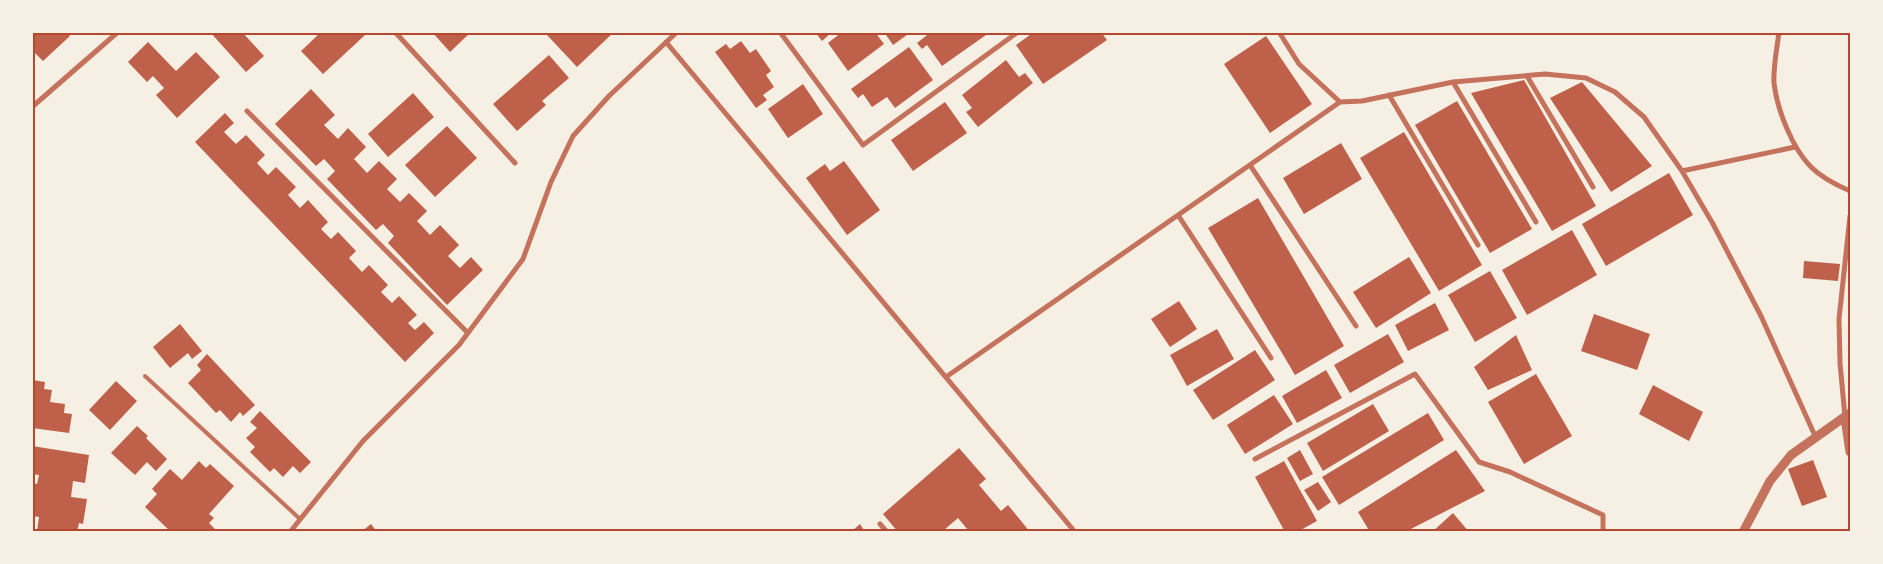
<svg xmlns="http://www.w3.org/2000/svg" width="1883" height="564" viewBox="0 0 1883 564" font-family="'Asap Condensed',sans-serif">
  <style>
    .building { fill: #bf614a }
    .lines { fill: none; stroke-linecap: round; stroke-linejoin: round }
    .service { stroke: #c5725c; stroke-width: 4 }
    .minor { stroke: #c5725c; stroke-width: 5 }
    .tertiary { stroke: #c5725c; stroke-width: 9 }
    .neatline { fill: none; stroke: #b5482f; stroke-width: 2 }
  </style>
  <rect width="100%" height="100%" fill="#f6efe4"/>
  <!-- building -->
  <path class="building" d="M32 32H66L70 36 43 61 32 50Z
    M210 32H242L264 56 246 72Z
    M321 32H362L365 35 323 74 301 51Z
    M432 32H471L450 52Z
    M550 32H614L577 67 547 35Z
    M815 32H832L822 41Z
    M842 32H875L884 44 848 71 828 43Z
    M884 32H911L893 45Z
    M931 32H984L986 35 942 66 927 45 922 49 917 43Z
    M1034 32H1101L1107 40 1043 84 1016 45Z
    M1266 36 1312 104 1270 133 1224 64Z
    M741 41 750 53 756 49 771 71 766 75 774 87 763 95 767 100 756 108 715 52 726 44 730 49Z
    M148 42 176 71 196 52 220 77 177 118 156 95 164 88 153 76 147 82 128 62Z
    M909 47 933 80 895 108 887 97 872 107 863 94 858 98 851 89Z
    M549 55 569 78 542 101 546 105 517 131 493 104Z
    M1006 60 1019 77 1025 73 1033 83 978 127 966 112 972 108 962 95Z
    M1524 80 1596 206 1552 231 1471 93Z
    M1582 82 1652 166 1611 192 1550 98Z
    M803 84 823 114 788 138 768 109Z
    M311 89 335 115 324 125 338 139 348 128 366 147 354 159 367 173 379 161 397 179 387 189 400 202 409 193 427 211 417 221 430 235 440 225 459 245 448 256 460 268 471 257 483 270 447 305 388 243 394 236 383 224 376 230 327 179 335 171 324 159 316 166 275 124Z
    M413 93 434 117 388 157 368 134Z
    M1457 101 1532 229 1490 253 1415 125Z
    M945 102 967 133 913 171 891 140Z
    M225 113 234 123 224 132 236 144 246 135 265 155 257 163 268 175 276 167 296 187 288 195 300 208 308 200 328 222 321 229 331 239 338 232 356 251 349 258 362 272 369 265 388 285 381 292 392 303 399 296 417 315 408 323 415 330 424 322 434 333 405 362 195 142Z
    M447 126 477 158 435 197 405 165Z
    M1404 132 1482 265 1439 291 1360 158Z
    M1341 143 1362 179 1304 214 1283 178Z
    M844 161 880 210 847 235 806 178 825 164 830 171Z
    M1669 173 1693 215 1606 266 1582 224Z
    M1258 198 1344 346 1295 375 1208 228Z
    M1572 230 1597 275 1527 315 1502 270Z
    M1409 257 1431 293 1376 328 1353 292Z
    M1804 261 1840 264 1838 281 1803 278Z
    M1490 271 1517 318 1475 342 1448 295Z
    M1179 301 1197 329 1170 347 1151 319Z
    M1435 303 1449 330 1408 351 1395 325Z
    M1594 314 1650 334 1637 370 1581 351Z
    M180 324 202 351 192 359 188 353 170 368 153 347Z
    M1217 329 1234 359 1187 386 1170 355Z
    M1388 334 1404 362 1350 393 1334 365Z
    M1516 335 1532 370 1488 390 1474 367Z
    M1255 350 1275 380 1213 420 1193 390Z
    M207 354 255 405 243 416 240 412 231 422 220 410 216 413 188 383 201 370 197 365Z
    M1326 370 1342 398 1297 423 1282 396Z
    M1536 374 1572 436 1524 464 1488 402Z
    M32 380 45 382 44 389 52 390 50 402 65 404 64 413 72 414 69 433 32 428Z
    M116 381 137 401 110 430 89 410Z
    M1653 385 1703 412 1689 441 1639 414Z
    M1274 395 1293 424 1245 454 1227 425Z
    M1373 404 1389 431 1323 471 1307 443Z
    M260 411 311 462 300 473 293 466 283 477 274 468 270 472 250 452 255 447 246 438 257 428 250 422Z
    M1428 413 1444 440 1339 505 1322 477Z
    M137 426 148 436 146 438 167 459 156 471 147 462 135 475 111 453Z
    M32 446 89 455 85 483 73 481 71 497 87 499 83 524 79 523 77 532H37L39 517 32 516V483L37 484 39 475 32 474Z
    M959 448 986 479 979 485 1001 511 1008 505 1030 532H967L968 530 958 518 944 530 946 532H898L883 514Z
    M1300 450 1313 474 1300 481 1287 458Z
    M1456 450 1485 491 1405 532H1370L1358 512Z
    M1813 460 1827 497 1802 506 1788 469Z
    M199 461 206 468 210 464 234 486 209 514 214 518 209 523 218 532H171L145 507 157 494 152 489 170 469 182 480Z
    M1284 461 1317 521 1297 532H1285L1255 477Z
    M1318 482 1331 502 1318 511 1304 490Z
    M1453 513 1469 532H1432Z
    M371 524 377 532H361Z
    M860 524 865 532H851Z"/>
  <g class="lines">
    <!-- service -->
    <path class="service" d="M145 376 300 519"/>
    <!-- minor -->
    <path class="minor" d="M395 32 515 163
      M780 32 863 145 1018 32
      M1279 32 1299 64 1340 102 1362 101 1453 82 1545 74 1586 78 1615 92 1644 117 1682 171 1713 224 1761 316 1816 438
      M1779 32C1777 49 1773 67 1774 83 1777 109 1792 148 1811 167 1822 178 1836 185 1850 191
      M666 42 1075 532
      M1527 76 1593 187
      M1453 82 1536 222
      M1389 95 1478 245
      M32 107 118 32
      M247 111 468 333
      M1250 165 1356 326
      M1682 171 1795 147
      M1178 215 1271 358
      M946 377 1340 102
      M1845 417 1840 363 1839 319 1850 216
      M1255 459 1415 374 1479 462 1510 472 1603 515V532
      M880 524 887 532
      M290 532 363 441 459 345 523 259 551 182 573 136 609 96 677 32"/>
    <!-- tertiary -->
    <path class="tertiary" d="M1845 418 1850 452
      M1743 532 1770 481 1791 455 1850 413"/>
  </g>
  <!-- border -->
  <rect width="1883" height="564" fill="none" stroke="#f6efe4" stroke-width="68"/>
  <rect x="34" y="34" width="1815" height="496" class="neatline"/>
</svg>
